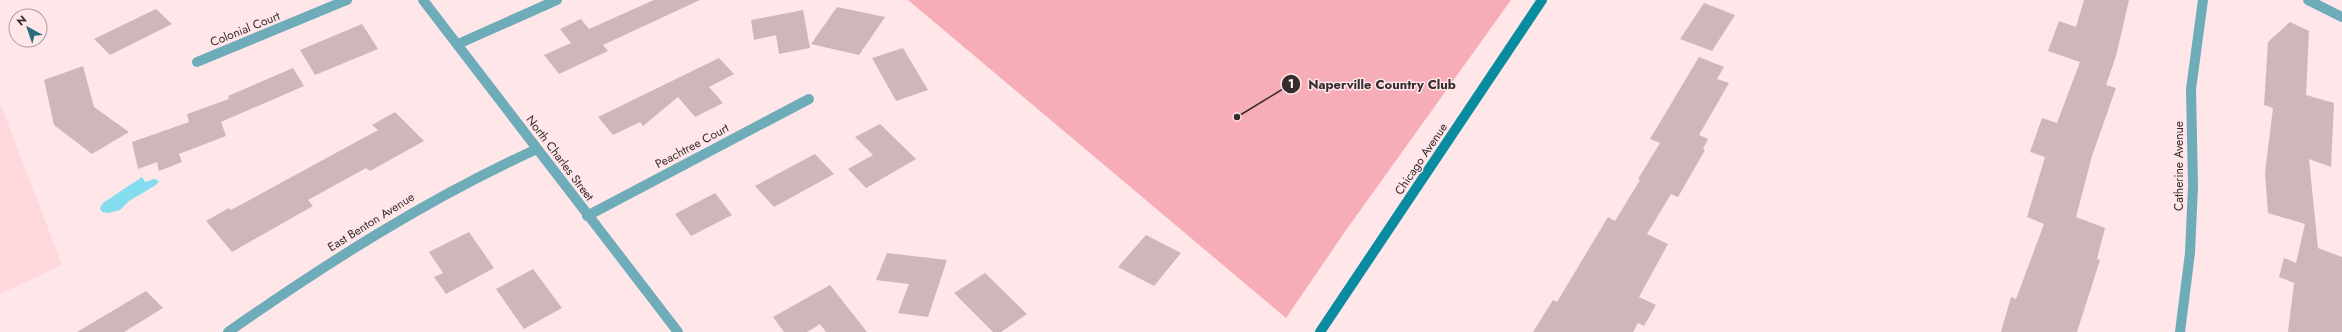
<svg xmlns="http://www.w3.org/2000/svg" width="2342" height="332" viewBox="0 0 2342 332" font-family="Jost,sans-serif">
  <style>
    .built { fill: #fed8dd }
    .green { fill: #f6adb7 }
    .water { fill: #84dcef }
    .building { fill: #d1b6b9 }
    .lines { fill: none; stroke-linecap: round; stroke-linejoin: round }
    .minor { stroke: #6eacba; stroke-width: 10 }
    .secondary { stroke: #098ba0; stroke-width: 10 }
    .labels { text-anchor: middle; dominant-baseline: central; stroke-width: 3; stroke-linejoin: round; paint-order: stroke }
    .street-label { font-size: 12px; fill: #362b2d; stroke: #fee6e9 }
    .leader { fill: none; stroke: #362b2d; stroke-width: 1.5 }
    .callout-dot { fill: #362b2d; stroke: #fee6e9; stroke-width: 1.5 }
    .mark-label { font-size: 12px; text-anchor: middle; font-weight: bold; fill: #fff }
    .callout-label { font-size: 13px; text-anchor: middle; font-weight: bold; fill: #362b2d; stroke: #fee6e9; stroke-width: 3; stroke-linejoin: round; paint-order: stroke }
  </style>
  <rect width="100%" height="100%" fill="#fee6e9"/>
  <!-- built -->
  <path class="built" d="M0 103 62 265 0 294Z"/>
  <!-- green -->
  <path class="green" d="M908 0H1511L1344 233 1286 318Z"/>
  <!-- water -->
  <path class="water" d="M142 177 145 182 154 179 159 181 156 185 129 201 120 210 109 213 102 212 100 208 103 203Z"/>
  <!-- building -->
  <path class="building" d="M654 0H700L603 45 608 51 559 74 544 55 571 43 560 29 581 19 589 29Z
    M2084 0H2129L2116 56 2106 85 2116 88 2092 156 2076 217 2105 228 2097 259 2100 260 2077 332H2001L2011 297 2016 299 2044 224 2027 217 2045 157 2030 152 2042 118 2057 123 2080 62 2048 51 2059 21 2076 27Z
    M1704 3 1735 15 1712 51 1680 39Z
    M837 7 885 17 859 55 811 44Z
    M156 9 172 24 110 55 94 39Z
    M803 10 810 48 779 54 776 35 754 40 751 20Z
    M2290 22 2309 31 2306 95 2334 103 2331 167 2309 159 2318 248 2342 257V332H2288L2294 283 2279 277 2284 258 2296 263 2305 224 2268 213 2265 173 2273 108 2264 105 2268 42Z
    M362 24 378 49 315 75 300 50Z
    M903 48 928 90 896 101 872 58Z
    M1699 57 1724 67 1717 79 1729 83 1699 135 1708 139 1703 149 1705 150 1678 197 1671 194 1647 234 1668 244 1639 297 1656 305 1644 326 1638 323 1633 332H1533L1553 300 1557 302 1608 217 1615 221 1640 180 1638 179 1660 143 1650 139Z
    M719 58 734 74 709 87 723 103 695 117 678 97 643 126 640 122 613 135 598 117Z
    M83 66 94 107 129 132 92 154 54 125 44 80Z
    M293 68 304 86 221 122 226 136 179 154 182 162 159 171 157 162 138 169 132 142 189 122 187 114 229 99 228 96Z
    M395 112 424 141 370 171 366 168 308 200 313 206 232 252 206 221 229 208 231 210 378 130 372 125Z
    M880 124 916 159 866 188 848 169 873 155 855 137Z
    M815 154 834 174 774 207 755 186Z
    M715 193 732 215 691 236 675 214Z
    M469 232 494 268 446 294 434 277 443 273 429 252Z
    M1146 235 1181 253 1154 286 1118 267Z
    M887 253 947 260 928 317 898 313 909 284 876 280Z
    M533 269 562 308 524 329 496 289Z
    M985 273 1027 314 1001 332H993L954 293Z
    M830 285 867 332H826L820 324 807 332H784L773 317Z
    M146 291 163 308 124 332H77Z"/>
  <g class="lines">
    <!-- minor -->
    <path class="minor" d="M423 0 678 332
      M2308 0 2342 17
      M458 44 557 0
      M197 62 347 0
      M587 216 809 99
      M228 332C327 263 427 199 537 149
      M2180 332 2190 253 2193 186 2191 89 2203 0"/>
    <!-- secondary -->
    <path class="secondary" d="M1320 332 1542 0"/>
  </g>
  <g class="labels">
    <!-- street labels -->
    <g class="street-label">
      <text transform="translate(245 29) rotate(-22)">Colonial Court</text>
      <text transform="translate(692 146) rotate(-28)">Peachtree Court</text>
      <text transform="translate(560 158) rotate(53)">North Charles Street</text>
      <text transform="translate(1421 159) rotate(-56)">Chicago Avenue</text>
      <text transform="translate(2179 166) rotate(-90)">Catherine Avenue</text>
      <text transform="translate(371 222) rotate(-32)">East Benton Avenue</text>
    </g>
  </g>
  <!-- callouts -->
  <path class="leader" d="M1237 117L1291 84"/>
  <g class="callout-dot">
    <circle cx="1237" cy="117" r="4"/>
    <circle cx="1291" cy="84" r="10"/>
  </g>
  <g class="mark-label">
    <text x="1291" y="88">1</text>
  </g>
  <g class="callout-label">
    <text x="1382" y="89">Naperville Country Club</text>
  </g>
  <!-- north arrow -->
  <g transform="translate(28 28) rotate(320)"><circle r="19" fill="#fee6e9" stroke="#ae9b9e"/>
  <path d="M0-3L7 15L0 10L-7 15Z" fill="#276d7b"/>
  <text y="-6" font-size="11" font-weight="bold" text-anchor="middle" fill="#362b2d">N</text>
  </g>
</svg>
